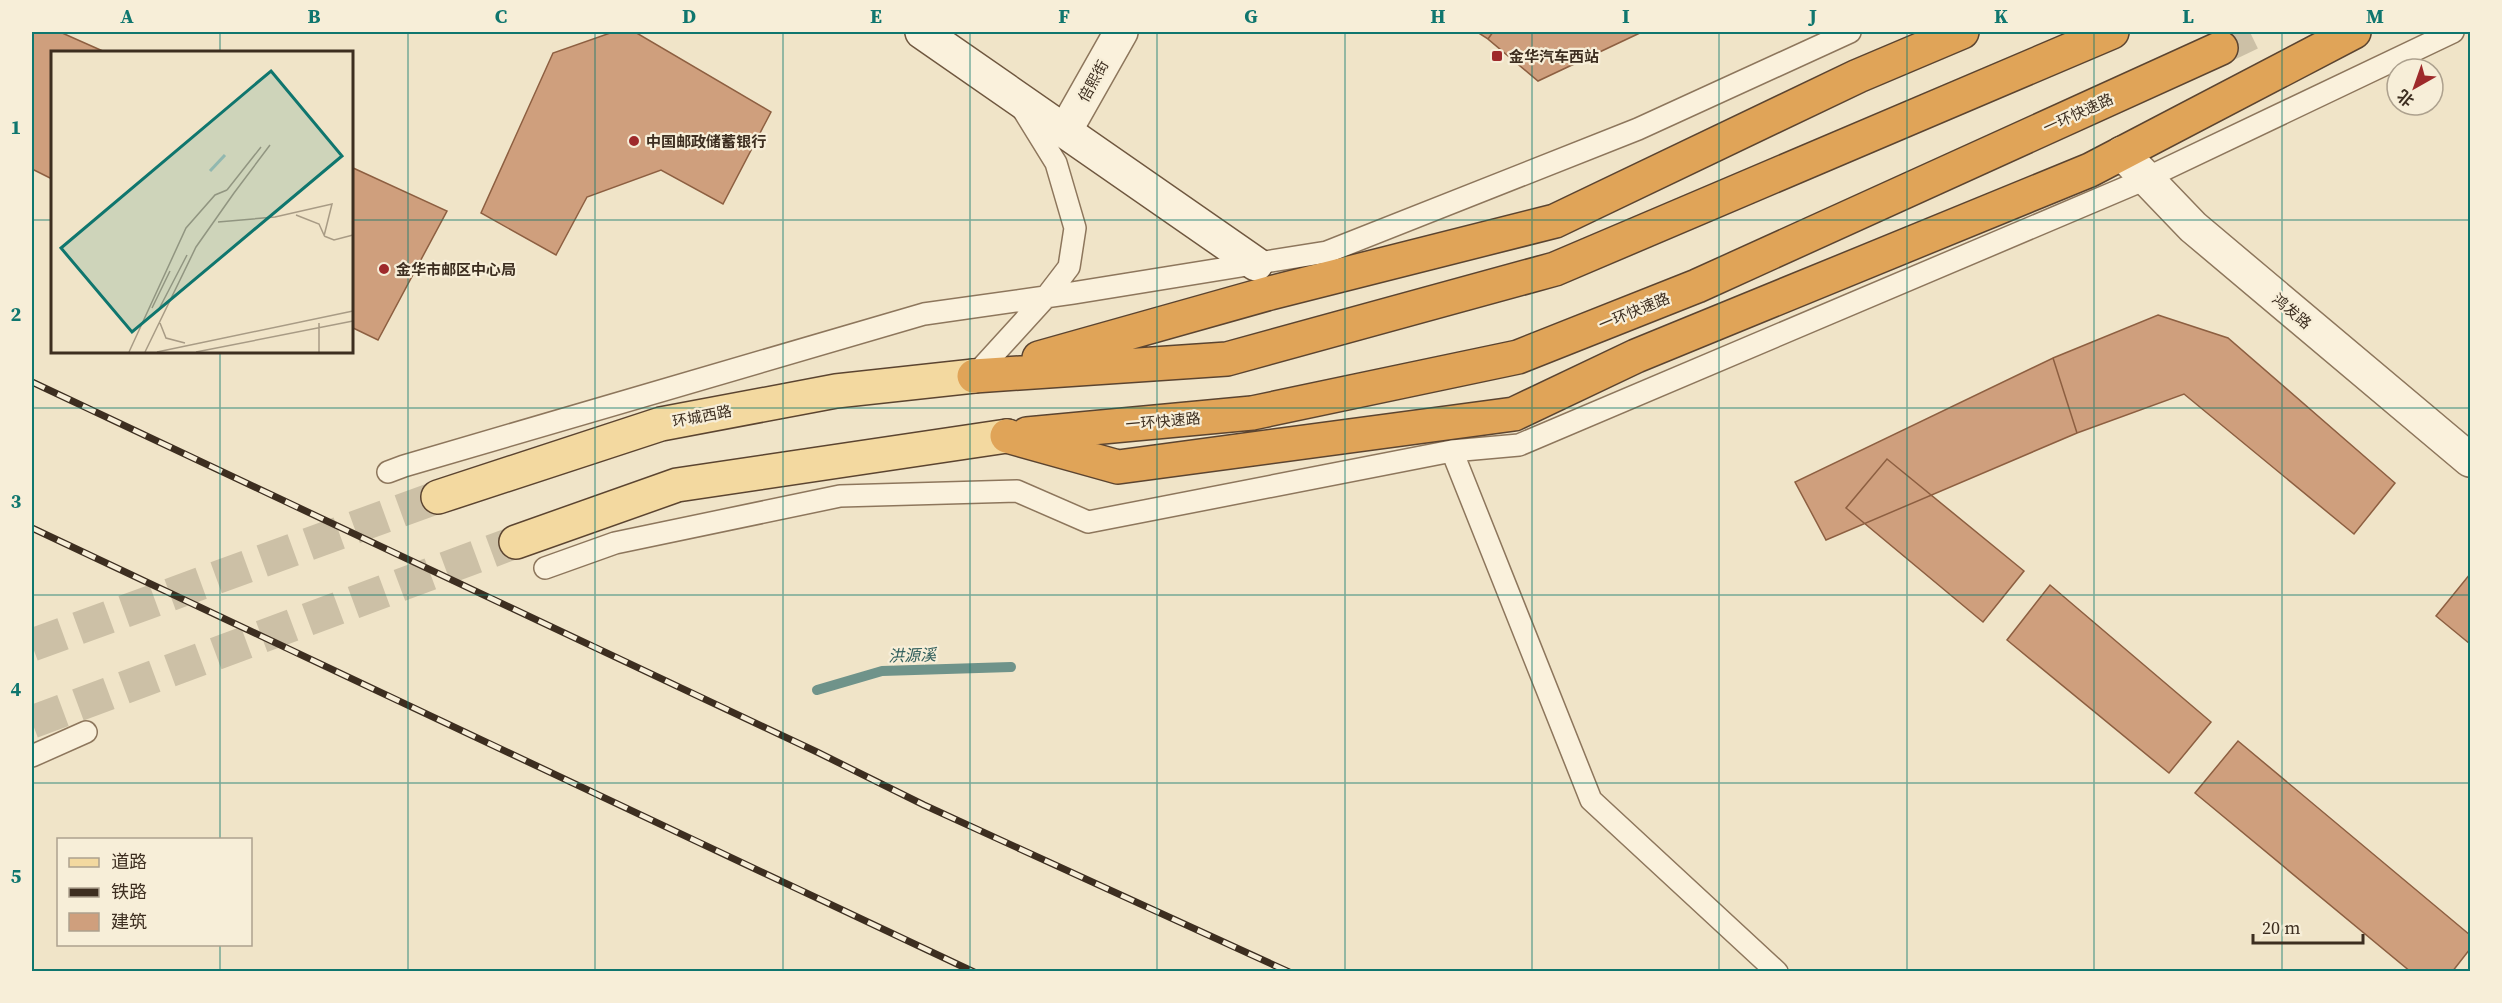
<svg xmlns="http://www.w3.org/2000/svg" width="2502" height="1003" viewBox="0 0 2502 1003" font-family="'Source Serif 4','Noto Sans SC',serif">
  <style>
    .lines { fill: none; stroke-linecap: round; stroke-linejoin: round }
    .stream { stroke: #6f938a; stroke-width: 10 }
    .building { fill: #cf9f7d; stroke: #8d5f41; stroke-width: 1.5 }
    .primary-tunnel { stroke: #ccc0a6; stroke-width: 33; stroke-dasharray: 33 16; stroke-linecap: butt }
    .highway-tunnel { stroke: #ccc0a6; stroke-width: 33; stroke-dasharray: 33 16; stroke-linecap: butt }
    .lane-casing { stroke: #8d765c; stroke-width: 24 }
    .street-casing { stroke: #8d765c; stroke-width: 36 }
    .secondary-casing { stroke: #6f573f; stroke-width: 36 }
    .primary-casing { stroke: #5b4430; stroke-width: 36 }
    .highway-casing { stroke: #5b4430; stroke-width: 36 }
    .lane { stroke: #faf1dc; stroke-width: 21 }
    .street { stroke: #faf1dc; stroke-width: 33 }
    .secondary { stroke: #faf1dc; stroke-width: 33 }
    .primary { stroke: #f3d9a0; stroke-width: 33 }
    .highway { stroke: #e0a458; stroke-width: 33 }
    .rail-casing { stroke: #3d2e20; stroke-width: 7 }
    .rail { stroke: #f7eed8; stroke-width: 4.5; stroke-dasharray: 14; stroke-linecap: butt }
    .grid { fill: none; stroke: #0f766e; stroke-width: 1.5; stroke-opacity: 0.55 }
    .poi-dot { fill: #9e2a2b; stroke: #f7eed8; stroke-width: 2 }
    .labels { text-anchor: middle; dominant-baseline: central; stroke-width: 4.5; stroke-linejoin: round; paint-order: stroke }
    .poi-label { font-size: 15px; font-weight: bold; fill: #3d2e20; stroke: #f7eed8; text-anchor: start }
    .street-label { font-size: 15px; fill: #3d2e20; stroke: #f7eed8 }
    .water-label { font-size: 16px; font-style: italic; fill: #2f5d5a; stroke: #f7eed8 }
    .inset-river { fill: none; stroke: #a9c4bc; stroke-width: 3 }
    .inset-road { fill: none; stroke: #a89b85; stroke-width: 1.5 }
    .view { fill: #0f766e; fill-opacity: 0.15; stroke: #0f766e; stroke-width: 3 }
    .inset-edge { fill: none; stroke: #3d2e20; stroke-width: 3 }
    .neatline { fill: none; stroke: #0f766e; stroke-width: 2 }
    .grid-label { font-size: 20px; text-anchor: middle; font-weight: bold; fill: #0f766e }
  </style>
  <rect width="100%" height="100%" fill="#f0e4c8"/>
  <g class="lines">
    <!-- stream -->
    <path class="stream" d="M817 690 882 671 1011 667"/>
  </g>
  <!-- building -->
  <path class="building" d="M32 32H60L105 52H52V179L32 169Z
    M613 32H635L771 112 723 204 661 170 587 197 556 255 481 213 553 53Z
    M1477 32H1493L1488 39Z
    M1493 32H1642L1538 81 1488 39Z
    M351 167 447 211 378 340 351 327Z
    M2158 315 2228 338 2395 483 2354 534 2184 394 2077 433 2053 358Z
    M2053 358 2077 433 1826 540 1795 482Z
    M1887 459 2024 571 1983 622 1846 508Z
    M2470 574V644L2436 616Z
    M2050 585 2211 722 2169 773 2007 640Z
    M2238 741 2470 935V949L2452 972H2411L2195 793Z"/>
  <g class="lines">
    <!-- primary-tunnel -->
    <path class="primary-tunnel" d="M32 645 438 497
      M32 722 516 542"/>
    <!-- highway-tunnel -->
    <path class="highway-tunnel" d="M2221 48 2254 32"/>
    <!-- lane casing -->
    <g class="lane-casing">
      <path id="lane" d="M974 376 1046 297 1069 267 1075 228 1056 163 1022 108
        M1452 451 1591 800 1777 972
        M388 472 404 466 924 314 1073 293 1327 252 1638 129 1850 32
        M545 568 615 543 840 496 1017 491 1088 522 1452 451 1519 445 2134 184 2453 32
        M32 756 86 732"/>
    </g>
    <!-- street casing -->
    <g class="street-casing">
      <path id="street" d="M1065 131 1121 32
        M2122 153 2193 227 2470 460"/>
    </g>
    <!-- secondary casing -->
    <g class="secondary-casing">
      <path id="secondary" d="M922 32 1256 264"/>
    </g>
    <!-- primary casing -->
    <g class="primary-casing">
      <path id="primary" d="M438 497 661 424 836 391 974 376
        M516 542 677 485 1007 436"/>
    </g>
    <!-- highway casing -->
    <g class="highway-casing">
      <path id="highway" d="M1039 358 1270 293 1555 221 1858 76 1962 32
        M974 376 1227 359 1555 269 2112 32
        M1027 434 1252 413 1518 357 1697 286 2221 48
        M1007 436 1118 467 1514 414 1636 356 2090 170 2354 32"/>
    </g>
    <!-- lane -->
    <use href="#lane" class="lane"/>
    <!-- street -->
    <use href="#street" class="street"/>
    <!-- secondary -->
    <use href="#secondary" class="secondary"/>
    <!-- primary -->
    <use href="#primary" class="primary"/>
    <!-- highway -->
    <use href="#highway" class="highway"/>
    <!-- rail casing -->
    <g class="rail-casing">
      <path id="rail" d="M32 382 817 752 924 805 1289 972
        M32 528 974 972"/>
    </g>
    <!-- rail -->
    <use href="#rail" class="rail"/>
  </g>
  <!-- grid -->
  <path class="grid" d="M220 32V52M408 32V972M595 32V972M783 32V972M970 32V972M1157 32V972M1345 32V972M1532 32V972M1719 32V972M1907 32V972M2094 32V972M2282 32V972M32 220H52M351 220H2470M220 351V840M32 408H2470M32 595H2470M32 783H2470M220 944V972"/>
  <!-- markers -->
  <g class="poi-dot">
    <rect x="1491" y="50" width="12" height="12" rx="3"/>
    <circle cx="634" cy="141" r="6"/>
    <circle cx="384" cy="269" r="6"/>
  </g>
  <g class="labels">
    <!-- poi labels -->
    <g class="poi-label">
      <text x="1509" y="56">金华汽车西站</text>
      <text x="646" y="141">中国邮政储蓄银行</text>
      <text x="396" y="269">金华市邮区中心局</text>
    </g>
    <!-- street labels -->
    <g class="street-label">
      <text transform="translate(1093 81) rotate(-61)">倍熙街</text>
      <text transform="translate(2078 113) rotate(-24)">一环快速路</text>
      <text transform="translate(1634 311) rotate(-22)">一环快速路</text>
      <text transform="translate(2292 311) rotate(40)">鸿发路</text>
      <text transform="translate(702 416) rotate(-11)">环城西路</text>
      <text transform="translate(1163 421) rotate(-5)">一环快速路</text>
    </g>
    <!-- water labels -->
    <g class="water-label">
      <text transform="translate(912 655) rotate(-2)">洪源溪</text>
    </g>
  </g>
  <!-- overview -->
  <g transform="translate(51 51)">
    <rect width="302" height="302" fill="#f0e4c8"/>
    <path class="inset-river" d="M159 120 174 104"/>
    <path class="inset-road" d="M176 139 210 96M183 142 219 94M245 164 268 173 273 184M167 171 224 166 281 153 273 185M273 185 283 189 302 184M101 257 119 220M108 258 136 204M109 272 115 287 134 292M268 272V301M78 301 135 177 164 144 176 139M94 301 145 196 183 142M106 301 302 260M145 301 302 270"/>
    <path class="view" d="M220 20 291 105 81 281 10 197Z"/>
    <rect width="302" height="302" class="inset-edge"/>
  </g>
  <!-- border -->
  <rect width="2502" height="1003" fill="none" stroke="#f7eed8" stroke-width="66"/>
  <!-- legend -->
  <rect x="57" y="838" width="195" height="108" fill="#f7eed8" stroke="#ada18e" stroke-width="1.5"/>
  <rect x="69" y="858" width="30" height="9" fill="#f3d9a0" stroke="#ada18e" stroke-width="1.5"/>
  <text x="111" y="868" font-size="18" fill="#3d2e20">道路</text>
  <rect x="69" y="888" width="30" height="9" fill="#3d2e20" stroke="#ada18e" stroke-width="1.5"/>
  <text x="111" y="898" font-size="18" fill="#3d2e20">铁路</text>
  <rect x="69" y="913" width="30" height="18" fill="#cf9f7d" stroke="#ada18e" stroke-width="1.5"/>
  <text x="111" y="928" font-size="18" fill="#3d2e20">建筑</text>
  <!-- north arrow -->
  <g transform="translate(2415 87) rotate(220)"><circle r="28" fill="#f7eed8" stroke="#ada18e" stroke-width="1.5"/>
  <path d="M0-4.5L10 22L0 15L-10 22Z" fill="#9e2a2b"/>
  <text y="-9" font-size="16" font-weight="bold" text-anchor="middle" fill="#3d2e20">北</text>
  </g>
  <!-- scale -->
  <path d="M2253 934v9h110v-9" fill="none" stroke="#3d2e20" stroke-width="3"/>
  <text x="2262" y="934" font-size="18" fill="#3d2e20" stroke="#f7eed8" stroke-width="4.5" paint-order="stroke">20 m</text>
  <rect x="33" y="33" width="2436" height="937" class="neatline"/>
  <g class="grid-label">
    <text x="127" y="23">A</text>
    <text x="314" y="23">B</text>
    <text x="501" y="23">C</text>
    <text x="689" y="23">D</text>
    <text x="876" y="23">E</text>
    <text x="1064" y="23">F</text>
    <text x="1251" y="23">G</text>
    <text x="1438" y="23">H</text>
    <text x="1626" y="23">I</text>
    <text x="1813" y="23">J</text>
    <text x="2001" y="23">K</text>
    <text x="2188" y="23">L</text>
    <text x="2375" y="23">M</text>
    <text x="16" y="134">1</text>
    <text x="16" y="321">2</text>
    <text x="16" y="508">3</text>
    <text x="16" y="696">4</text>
    <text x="16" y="883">5</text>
  </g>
</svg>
